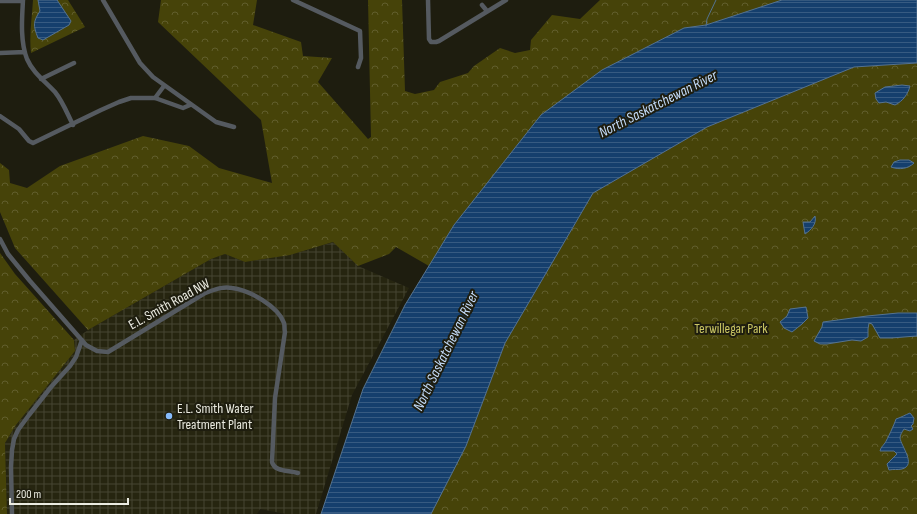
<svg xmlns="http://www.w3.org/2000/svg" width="917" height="514" viewBox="0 0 917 514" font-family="'Sofia Sans Condensed',sans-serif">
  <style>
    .industrial { fill: url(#industrial-grid) }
    .forest { fill: url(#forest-crowns) }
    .water { fill: url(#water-rules); stroke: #557390 }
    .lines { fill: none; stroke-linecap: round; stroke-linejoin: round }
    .stream { stroke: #557390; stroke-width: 1 }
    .minor { stroke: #555a60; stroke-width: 4.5 }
    .poi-dot { fill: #86bbfb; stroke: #1e1d0f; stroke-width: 1.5 }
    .labels { text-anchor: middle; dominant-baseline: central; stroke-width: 4; stroke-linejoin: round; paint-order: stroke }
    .street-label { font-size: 14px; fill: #ebebe1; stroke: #1e1d0f }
    .park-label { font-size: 14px; fill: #cbc764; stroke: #1e1d0f }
    .poi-label { font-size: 14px; fill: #ebebe1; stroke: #1e1d0f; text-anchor: start }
    .water-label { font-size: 15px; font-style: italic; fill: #c5ddfb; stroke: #1e1d0f }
  </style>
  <defs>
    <pattern id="industrial-grid" width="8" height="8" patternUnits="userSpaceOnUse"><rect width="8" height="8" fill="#262510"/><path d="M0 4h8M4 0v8" fill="none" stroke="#464532"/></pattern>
    <pattern id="forest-crowns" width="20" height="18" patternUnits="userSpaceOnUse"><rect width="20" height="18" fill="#464309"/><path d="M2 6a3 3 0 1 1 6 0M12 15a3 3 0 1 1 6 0" fill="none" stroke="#615e2d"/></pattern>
    <pattern id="water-rules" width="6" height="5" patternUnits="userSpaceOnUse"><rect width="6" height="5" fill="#153f6d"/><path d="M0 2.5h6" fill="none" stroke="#375b82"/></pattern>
  </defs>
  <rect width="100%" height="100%" fill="#1e1d0f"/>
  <!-- industrial -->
  <path class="industrial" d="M334 242 358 266 409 288 352 395 316 514H286L260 509 257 514H7L5 443 16 425 75 351 74 340 88 330 211 259 225 254 245 262 293 254Z"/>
  <!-- forest -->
  <path class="forest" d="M33 0H68L85 27 31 53C29 35 32 18 33 0Z
    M161 0H257L253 25 301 42 303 56 332 58 318 82 368 139 371 137 368 0H402L405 91 415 94 434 90 440 82 468 73 474 66 500 48 515 53 530 50 531 40 552 15 580 19 600 0H783L706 25 684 28 602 70 541 115 454 225 429 266 396 247 389 254 358 266 333 242 290 255 245 262 225 254 211 259 88 330 15 248 0 212V163L9 170 10 183 27 188 60 166 143 136 189 146 219 168 272 183 261 120 158 22Z
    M917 63V514H426L466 446 505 343 593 193 707 127 854 67Z
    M0 253 15 274 74 340 75 351 16 425 5 443 7 514H0Z"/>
  <!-- water -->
  <path class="water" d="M38 0H57L71 21 69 25 43 40 38 38C33 25 33 22 40 11Z
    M782 0H917V63L854 67 707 127 593 193 505 343 466 446 431 514H321L363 389 405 305 454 225 541 115 602 70 684 28 706 25Z
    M902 85 910 86C908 94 903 101 895 105L886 102 879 103 876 99 875 93 885 87Z
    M900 160H909L914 163C908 169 899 170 891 167L894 162Z
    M815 216C817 224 811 230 805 234L803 222H810Z
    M806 307 808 318 802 324 792 332 784 328 780 322 787 316 790 309Z
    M898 313H917V336L891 338H880L872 324 869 323 868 329V337L861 341 852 340 827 344H820L814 341 822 327 823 322 867 316Z
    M910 413 914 418 913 424 911 426 913 429 910 431 904 429C902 432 900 435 900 438 901 446 917 465 902 469 898 470 893 469 889 470L887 464 897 454 894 451H880C881 447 882 447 885 443 887 440 895 423 896 419 902 417 905 415 910 413Z"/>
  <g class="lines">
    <!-- stream -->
    <path class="stream" d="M706 26 707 19 716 0"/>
    <!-- minor -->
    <path class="minor" d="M23 0C22 18 20 41 27 59 33 73 45 81 55 92 63 102 67 113 73 125
      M103 0 140 63 153 77 216 122 234 127
      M293 0 360 31 361 58 358 67
      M428 0 429 39 431 42H436L439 41 506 0
      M0 1H23
      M482 5 487 11
      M0 53 25 52
      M41 79 74 63
      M155 98 164 86
      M0 116 19 129 29 141 33 143 101 110 119 102 131 98H155L183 108 190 105
      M0 239 8 254 30 281 86 345 97 351 108 352 205 293C214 290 222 286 232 288 249 290 278 306 284 323 285 326 284 329 285 332L275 398 272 462C275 472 287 470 298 473
      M12 514 11 467 12 450 14 439 18 430 29 415 51 387 70 366 76 357 82 340"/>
  </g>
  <!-- markers -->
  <circle class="poi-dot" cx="169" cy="416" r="4"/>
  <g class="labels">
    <!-- street labels -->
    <g class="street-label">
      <text transform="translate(169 304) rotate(-29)">E.L. Smith Road NW</text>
    </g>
    <!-- park labels -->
    <g class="park-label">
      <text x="731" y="328">Terwillegar Park</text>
    </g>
    <!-- poi labels -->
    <g class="poi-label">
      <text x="177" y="408">E.L. Smith Water<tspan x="177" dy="16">Treatment Plant</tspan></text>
    </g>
    <!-- water labels -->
    <g class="water-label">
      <text transform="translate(658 104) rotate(-27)">North Saskatchewan River</text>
      <text transform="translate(446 351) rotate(-64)">North Saskatchewan River</text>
    </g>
  </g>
  <!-- scale -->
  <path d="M10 498v6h118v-6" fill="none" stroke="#ebebe1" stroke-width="2"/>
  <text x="16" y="498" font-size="12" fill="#ebebe1" stroke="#1e1d0f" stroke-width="3" paint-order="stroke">200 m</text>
</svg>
